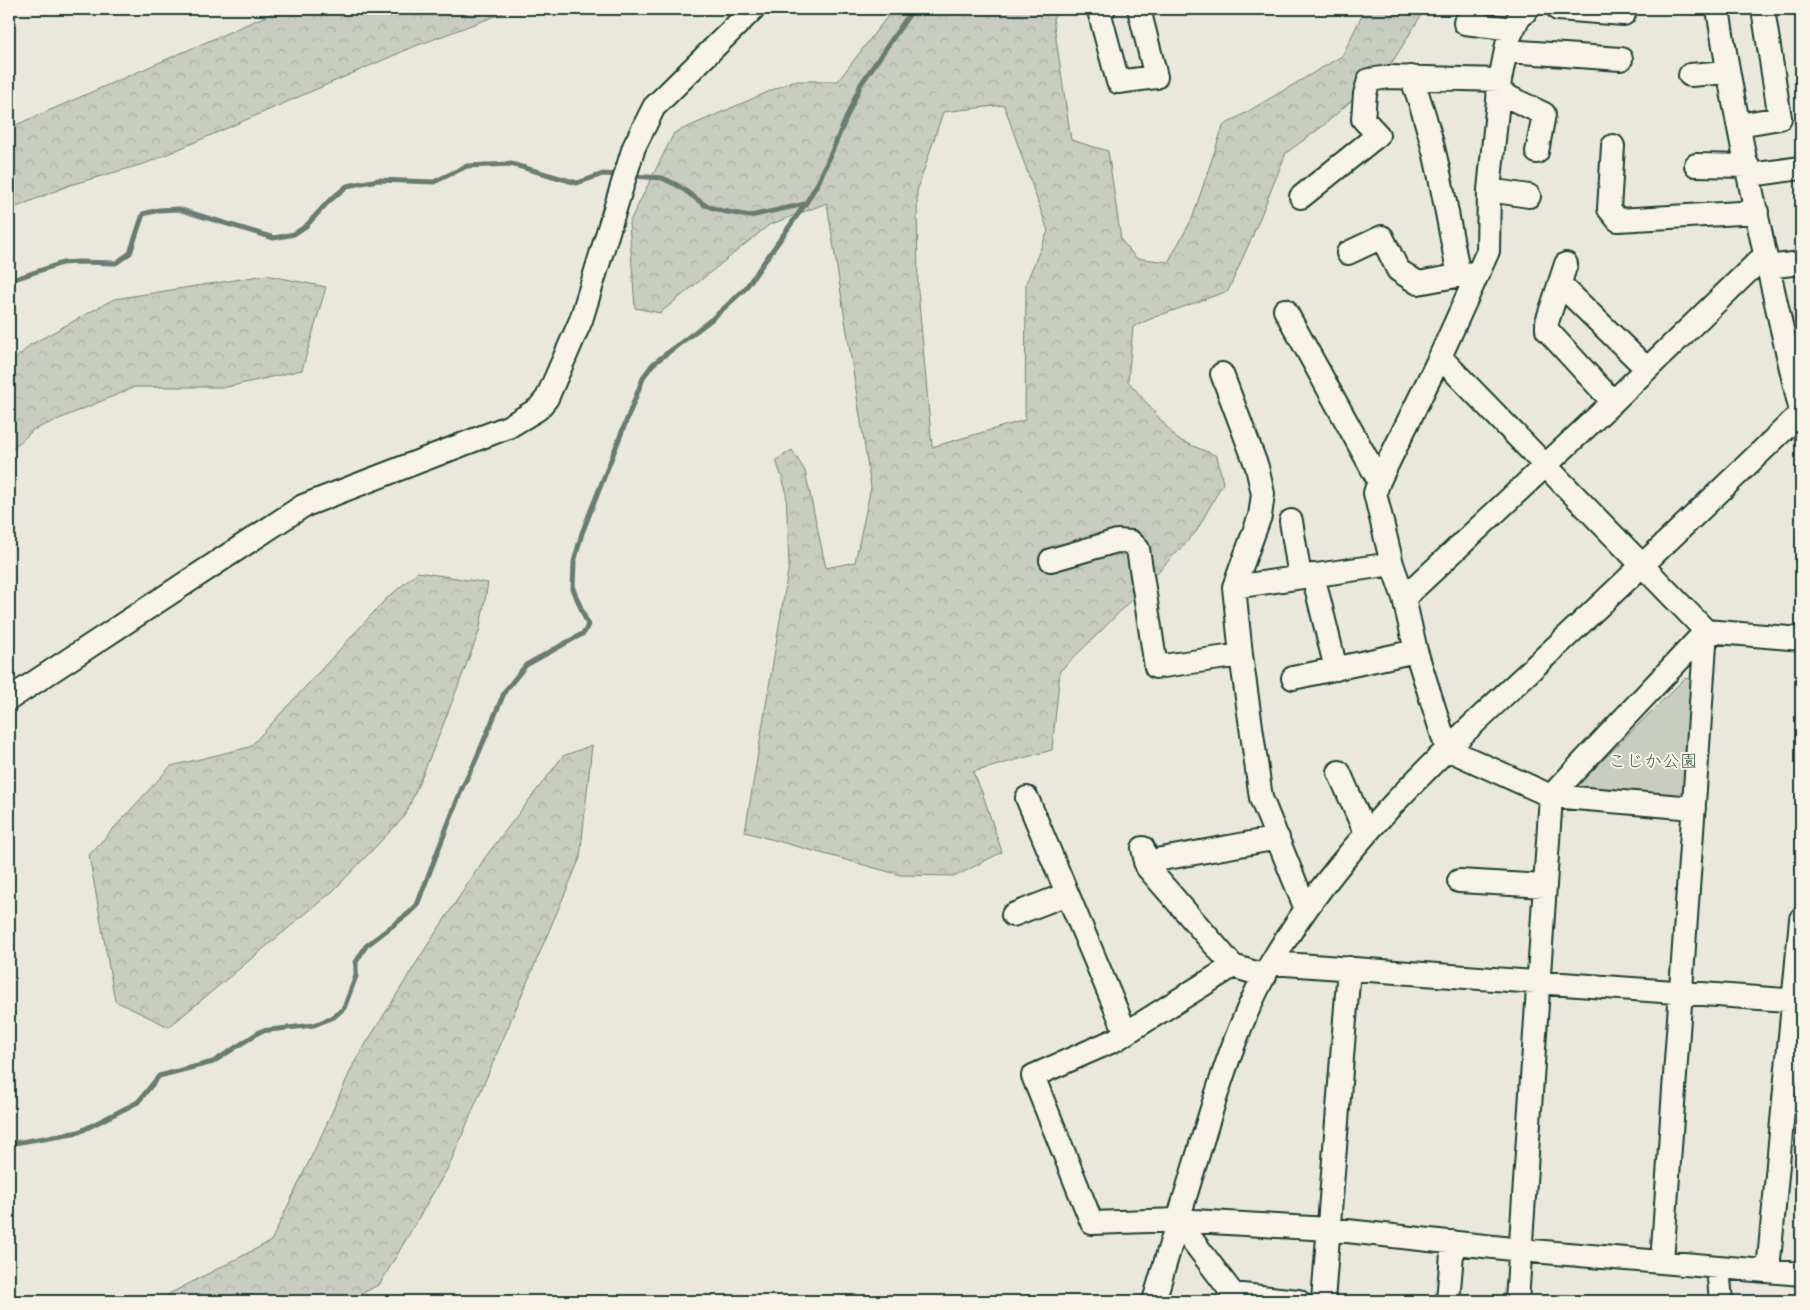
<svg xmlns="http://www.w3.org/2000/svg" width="1810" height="1310" viewBox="0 0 1810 1310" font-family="Itim,'Klee One',sans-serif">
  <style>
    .green { fill: #c8ccc1; stroke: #74847a }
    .forest { fill: url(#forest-crowns); stroke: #74847a; fill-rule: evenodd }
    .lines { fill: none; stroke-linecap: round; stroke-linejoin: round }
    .stream { stroke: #6a7c72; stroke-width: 5 }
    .minor-casing { stroke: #1f3d34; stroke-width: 26 }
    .minor { stroke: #f7f3e8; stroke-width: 22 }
    .labels { text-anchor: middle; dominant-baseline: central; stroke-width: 4; stroke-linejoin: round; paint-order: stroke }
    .park-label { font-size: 18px; fill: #415a50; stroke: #f7f3e8 }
  </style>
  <defs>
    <pattern id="forest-crowns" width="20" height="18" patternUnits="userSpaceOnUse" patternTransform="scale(1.25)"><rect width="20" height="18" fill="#c8ccc1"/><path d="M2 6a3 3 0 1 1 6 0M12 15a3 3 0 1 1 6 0" fill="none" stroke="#abb0a6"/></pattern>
  </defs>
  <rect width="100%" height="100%" fill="#eae8dd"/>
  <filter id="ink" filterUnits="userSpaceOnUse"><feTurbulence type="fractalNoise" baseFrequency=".02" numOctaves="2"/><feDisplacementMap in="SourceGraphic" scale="10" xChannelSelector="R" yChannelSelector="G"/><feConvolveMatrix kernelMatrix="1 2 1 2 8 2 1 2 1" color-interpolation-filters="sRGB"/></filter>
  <g filter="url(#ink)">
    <!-- green -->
    <path class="green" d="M1685 678 1696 681 1685 801 1574 789Z"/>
    <!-- forest -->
    <path class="forest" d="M282 9H514L413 47 147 163 70 185 9 210V128Z
      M893 9H1063L1053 18 1071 140 1108 151 1121 240 1136 258 1168 262 1192 219 1223 126 1342 56 1365 9H1425L1390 66 1323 126 1286 153 1253 235 1228 291 1155 317 1133 327 1128 381 1177 439 1217 456 1223 483 1196 532 1106 626 1060 671 1052 750 973 772 982 792 1002 852 956 876 900 875 745 832 789 565 786 490 776 460 792 450 805 471 826 568 855 562 871 487 827 203 769 225 660 313 635 308 629 223 674 133 793 81H838ZM1004 105 1048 231 1026 283 1025 420 932 447 918 291 917 191 943 112Z
      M266 275 326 287 302 370 227 387H135L33 430 9 453V365L30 345 114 299Z
      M418 572 488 583 479 632 438 738 405 816 333 891 169 1027 115 1001 89 855 171 766 250 747 385 600Z
      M592 745 580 858 449 1166 380 1284 348 1301H177L167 1295 271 1241 323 1132 354 1063 425 949 486 856 563 756Z"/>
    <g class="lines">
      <!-- stream -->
      <path class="stream" d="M632 176 662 178 677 185 705 205 722 211 750 216 805 204
        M9 281 62 263 78 262 116 263 130 253 143 214 159 210 178 209 274 238 294 234 306 226 328 202 347 186 378 180 434 182 467 166 511 164 577 183 603 174 619 175
        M9 1144 79 1132 138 1102 159 1076 213 1062 261 1031 314 1025 334 1017 344 1008 356 976V962L366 946 409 913 417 905 462 788 474 764 505 691 526 665 584 633 588 625 573 589 574 562 582 533 644 376 653 364 712 319 745 289 806 203 819 181 861 84 913 9"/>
      <!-- minor casing -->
      <g class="minor-casing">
        <path id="minor" d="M1104 9 1099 11 1118 82 1156 77 1139 9
          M1528 9 1518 19 1508 40 1500 80 1489 190 1488 251 1440 357 1379 481 1375 493 1392 564 1404 598 1416 651 1447 749 1551 796 1694 808
          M1558 9 1624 14
          M1718 9C1739 144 1770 278 1801 412
          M1465 23 1513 29
          M1506 51 1621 59
          M1690 75 1728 72
          M1411 77C1436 140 1446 210 1459 276
          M1498 92 1544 114 1537 152
          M1739 125 1780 118 1763 9
          M1613 146 1609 209 1618 220 1757 212
          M1696 165 1748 166
          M1750 175 1801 168
          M1489 190 1529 196
          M1301 197 1378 135 1363 119 1365 94 1369 80 1389 77 1500 80
          M1348 253 1382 237 1398 270 1418 283 1473 273
          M1566 264 1547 322V330L1613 402
          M1767 267 1801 263
          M1560 284 1647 369
          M1285 310 1379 481
          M1440 357 1706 631 1801 639
          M1222 374 1257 467 1263 494 1260 516 1234 587 1392 564
          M1291 521 1300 577
          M1051 560 1117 541 1131 542 1138 549 1156 667 1241 655 1261 798 1306 909
          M1313 575 1336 669
          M1234 587 1241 655
          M1404 598 1613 402 1765 255
          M1293 678 1416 651
          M9 699 303 506 508 427 538 409 547 398 581 320 634 147 654 107 753 9
          M1339 772 1366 834
          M1027 798 1126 1033
          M1143 848 1147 867 1233 966
          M1145 862 1278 838
          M1459 881 1545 886
          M1013 915 1067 894
          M1271 963 1801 1001
          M1265 976 1233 966 1115 1040 1033 1076 1092 1223 1177 1220 1329 1229 1521 1250 1801 1274
          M1177 1220 1233 1294 1298 1301
          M1662 1262 1706 631
          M1718 1267 1721 1301
          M1768 1271 1801 919
          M1154 1301C1171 1243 1188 1186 1206 1128 1223 1072 1243 1011 1273 960 1343 841 1448 748 1548 654 1633 575 1717 494 1801 413
          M1323 1301 1349 968
          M1448 1301 1453 1242
          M1517 1301 1551 796 1706 631"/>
      </g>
      <!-- minor -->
      <use href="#minor" class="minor"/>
    </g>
  </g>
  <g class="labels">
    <!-- park labels -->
    <g class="park-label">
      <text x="1653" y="761">こじか公園</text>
    </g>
  </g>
  <!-- margin -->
  <rect width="1810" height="1310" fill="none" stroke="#f7f3e8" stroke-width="30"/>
  <rect x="15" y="15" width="1780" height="1280" fill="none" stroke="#1f3d34" stroke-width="2" filter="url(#ink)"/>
</svg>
